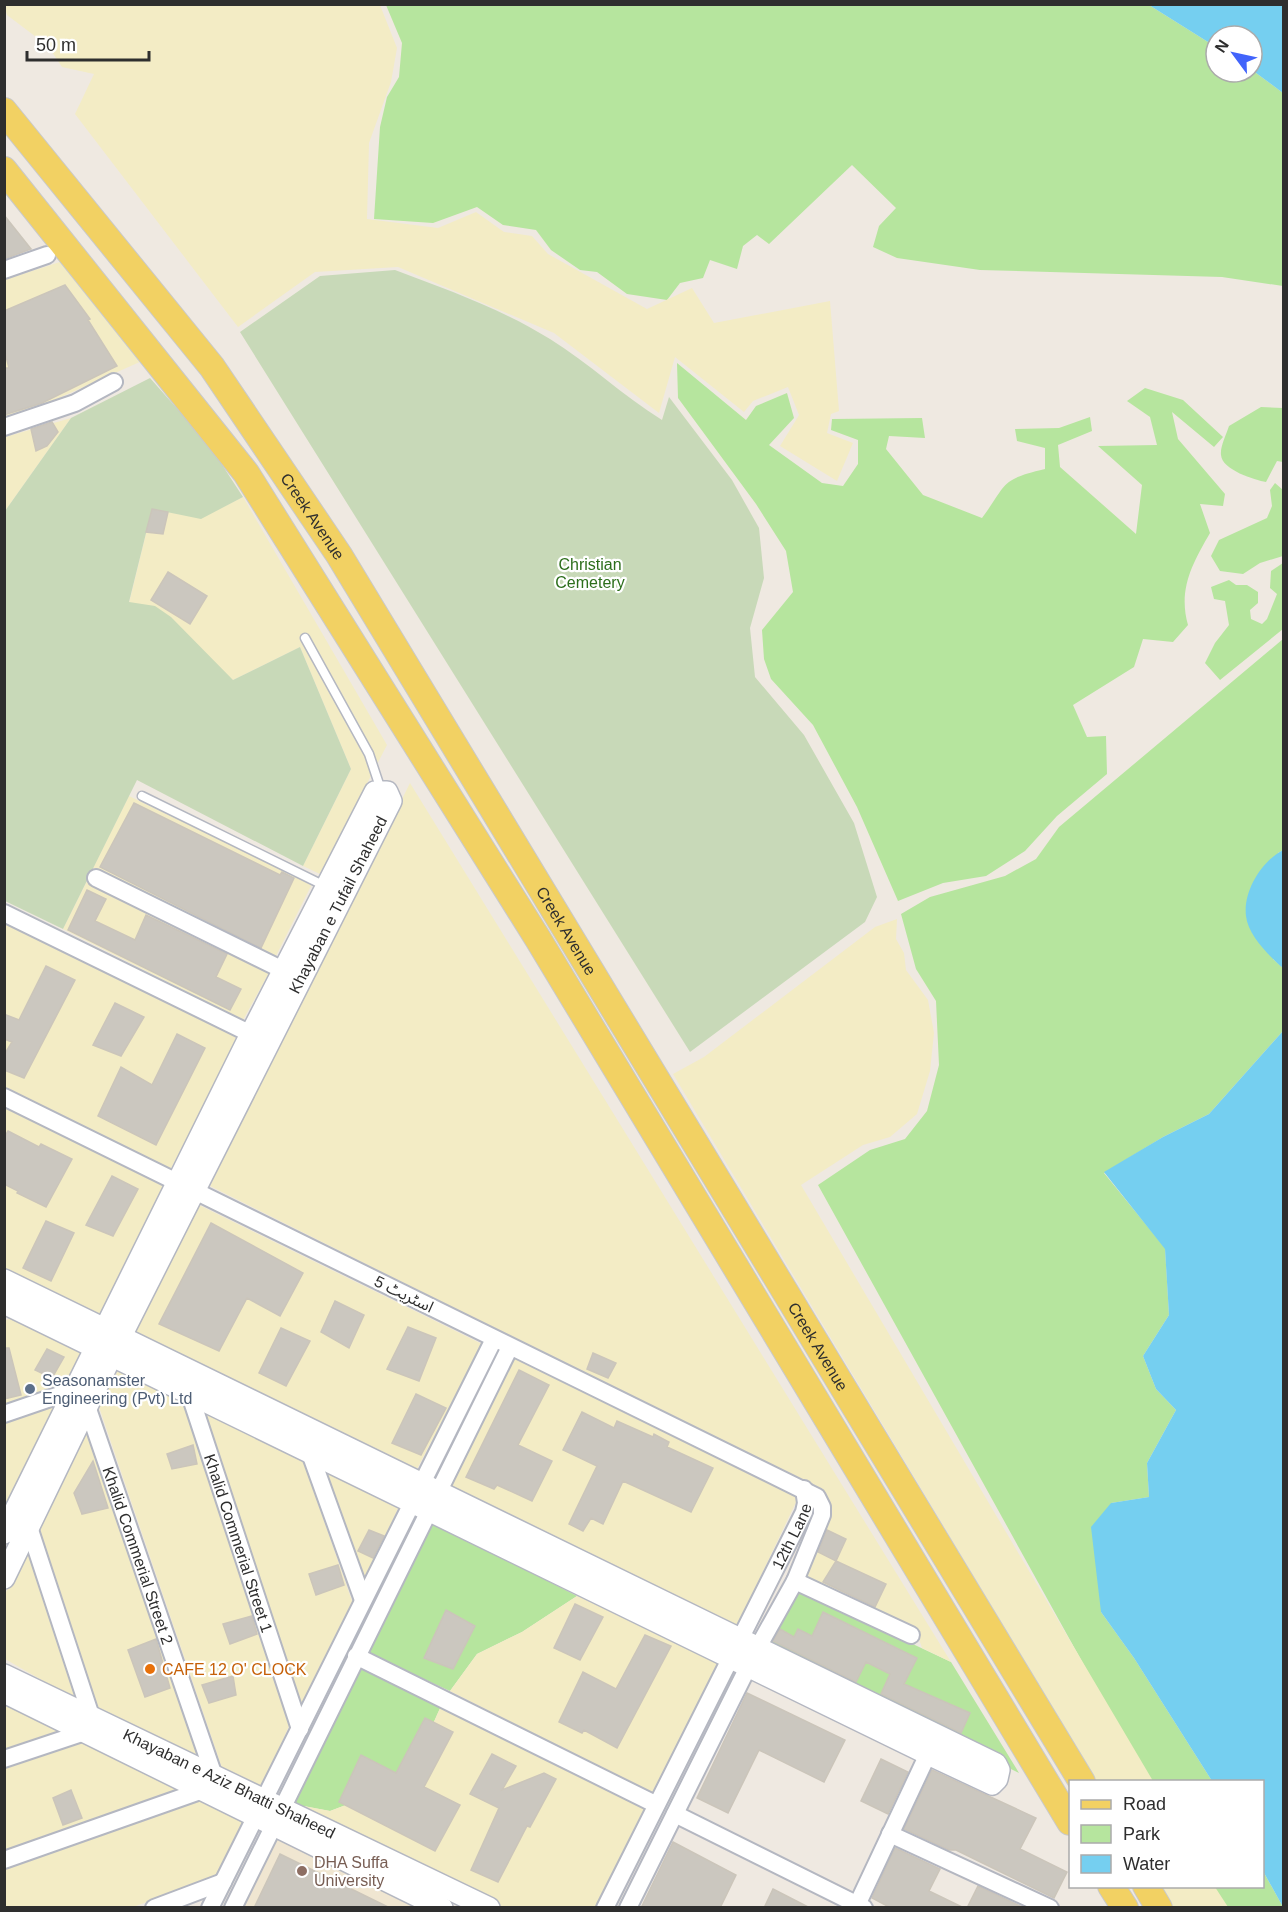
<svg xmlns="http://www.w3.org/2000/svg" width="1288" height="1912" viewBox="0 0 1288 1912" font-family="Helvetica,'Noto Sans Arabic',sans-serif">
  <style>
    .education { fill: #f0e6d1 }
    .green { fill: #b6e59e }
    .sand { fill: #f3ecc5 }
    .cemetery { fill: #c8d9b8 }
    .water { fill: #75cff0 }
    .building { fill: #cbc7bf; stroke: #cbc5ba; stroke-width: 1.5 }
    .lines { fill: none; stroke-linecap: round; stroke-linejoin: round }
    .service-casing { stroke: #b4b7c1; stroke-width: 11 }
    .minor-casing { stroke: #b4b7c1; stroke-width: 20 }
    .tertiary-casing { stroke: #b4b7c1; stroke-width: 24 }
    .primary-casing { stroke: #c9c9c9; stroke-width: 28 }
    .service { stroke: #fff; stroke-width: 8 }
    .minor { stroke: #fff; stroke-width: 16 }
    .tertiary { stroke: #fff; stroke-width: 21 }
    .primary { stroke: #f2d163; stroke-width: 26 }
    .service-dot { fill: #5c6f8a; stroke: #fff; stroke-width: 2 }
    .food-dot { fill: #e8710a; stroke: #fff; stroke-width: 2 }
    .education-dot { fill: #8d6e63; stroke: #fff; stroke-width: 2 }
    .labels { text-anchor: middle; dominant-baseline: central; stroke-width: 4.5; stroke-linejoin: round; paint-order: stroke }
    .street-label { font-size: 16px; fill: #2e2e2e; stroke: #fff }
    .park-label { font-size: 16px; fill: #2c6e1b; stroke: #fff }
    .service-label { font-size: 16px; fill: #4e5e75; stroke: #fff; text-anchor: start }
    .food-label { font-size: 16px; fill: #c56008; stroke: #fff; text-anchor: start }
    .education-label { font-size: 16px; fill: #785e54; stroke: #fff; text-anchor: start }
  </style>
  <rect width="100%" height="100%" fill="#efe9e1"/>
  <!-- education -->
  <path class="education" d="M275 1835 419 1908H239Z"/>
  <!-- green -->
  <path class="green" d="M386 5H1149L1216 47V72L1252 70 1283 93V286L1222 277 980 270 897 258 873 247 879 226 896 208 852 165 769 244 757 235 743 246 737 269 710 260 703 278 680 283 667 300 627 294 597 272 580 270 551 250 536 230 503 225 477 207 433 223 374 219 380 127 387 97 399 77 402 43Z
    M677 363 746 420 756 406 787 393 794 418 769 445 822 483 843 486 858 464V440L831 430 832 419 922 418 925 438 889 436 886 449 923 495 982 518C1008 483 999 480 1045 469V448L1017 441 1015 429 1059 428 1090 417 1092 431 1058 445 1060 467 1136 534 1142 485 1098 446 1157 445 1150 417 1127 401 1145 388 1183 400 1223 437 1214 447 1172 412 1178 439 1225 494 1223 506 1200 504 1210 533C1192 564 1178 590 1188 625L1173 642 1143 639 1134 667 1073 705 1087 737 1106 736 1107 774 1057 816 1025 851 986 876 943 883 898 901 857 807 813 725 771 679 764 659 762 630 793 592 786 551 756 504 678 398Z
    M1261 407 1283 408V462L1277 461 1266 482C1255 480 1222 470 1221 455 1220 447 1226 435 1229 426Z
    M1275 483 1283 490V556L1260 563 1243 574 1220 571 1211 556 1219 540 1267 518 1272 506 1270 490Z
    M1283 563V629L1220 680 1205 663 1215 643 1229 625 1225 601 1214 599 1211 587 1229 580 1236 585H1247L1258 592V603L1250 610 1251 619 1262 624 1267 619 1277 594 1270 588 1271 571Z
    M1283 639V850L1278 853 1273 959 1283 968V1031L1209 1114 1163 1137 1104 1173 1165 1248 1169 1315 1143 1356 1156 1389 1176 1410 1147 1463 1149 1497 1111 1503 1101 1612 1134 1658 1212 1781H1152L1141 1768 818 1185 870 1150 905 1139 927 1111 939 1065 936 1001 916 969 901 914 930 897 1005 876 1036 859 1059 827Z
    M432 1522 577 1596 522 1632 477 1654 450 1691 367 1653Z
    M796 1589 951 1662 1019 1773 766 1648Z
    M359 1666 441 1706 411 1773 367 1797 330 1811 293 1804Z
    M1263 1871 1283 1907H1220L1202 1887 1262 1886Z"/>
  <!-- sand -->
  <path class="sand" d="M4 5H380L397 48 391 82 369 143 367 219 438 228 476 212 504 232 532 236 548 254 647 309 692 288 714 323 830 301 839 411 831 414 827 433 853 443 837 481 780 446 799 415 788 387 753 401 744 412 675 357 659 413 554 333 398 267 315 272 238 327 75 114 94 74 62 67 48 46 7 15Z
    M63 261 142 361 5 422 4 280Z
    M71 418 5 511V437Z
    M243 497 387 745 320 874 303 866 351 769 300 647 233 680 129 603 152 509 201 518Z
    M410 783 951 1662 922 1648 917 1633 802 1576 822 1492 210 1186Z
    M129 796 312 884 274 960 93 868Z
    M88 879 269 973 243 1020 63 929Z
    M897 919 896 939 904 953 906 970 928 1000 934 1033 930 1071 917 1114 890 1137 863 1145 801 1185 1153 1781H1096L673 1074 704 1057 875 927Z
    M4 923 233 1035 238 1041 170 1170 5 1088Z
    M4 1107 167 1187 99 1319 5 1273Z
    M199 1205 482 1344 416 1471 134 1335Z
    M17 1316 86 1351 67 1386 5 1407 4 1321Z
    M513 1358 798 1498 734 1632 444 1490Z
    M119 1368 182 1399 289 1726 261 1790 222 1768 99 1407Z
    M59 1403 7 1505 5 1506V1422Z
    M201 1406 301 1455 353 1604 303 1707Z
    M87 1428 203 1760 96 1706 39 1526Z
    M324 1468 399 1506 363 1586Z
    M29 1546 75 1699 5 1659 4 1596Z
    M577 1596 721 1663 653 1794 450 1691 477 1654 522 1632Z
    M5 1700 71 1733 5 1754Z
    M441 1706 647 1806 597 1907 505 1908 293 1804 330 1811 367 1797 411 1773Z
    M83 1740 187 1790 5 1854 4 1766Z
    M202 1799 247 1821 216 1877 133 1907H5L4 1868Z
    M1159 1887H1215L1228 1907H1172Z"/>
  <!-- cemetery -->
  <path class="cemetery" d="M395 270C448 290 502 309 550 339 589 363 623 396 662 420L669 397 732 480 759 528 764 578 750 628 755 677 804 735 854 823 877 897 865 922 690 1052 240 332 320 276Z
    M150 378 180 412 191 417 243 497 201 519 152 509 129 602 155 606 171 617 233 680 300 647 351 769 303 866 137 780 63 929 5 901V511L71 418Z"/>
  <!-- water -->
  <path class="water" d="M1149 5H1283V93L1252 70V36H1216V47Z
    M1283 850V968C1269 956 1248 935 1246 916 1243 891 1262 861 1283 850Z
    M1283 1031V1907L1263 1871 1262 1782 1212 1781 1134 1658 1101 1612 1091 1527 1111 1503 1149 1497 1147 1463 1176 1410 1156 1389 1143 1356 1169 1315 1165 1249 1104 1172 1163 1137 1209 1114Z"/>
  <!-- building -->
  <path class="building" d="M4 215 31 249 4 259Z
    M65 285 90 319 88 320 117 366 42 403 4 415V368H9L4 349V311Z
    M52 422 58 432 47 446 36 451 31 429Z
    M152 509 168 512 163 534 146 532Z
    M168 572 207 596 190 624 151 600Z
    M134 803 280 875 282 872 294 878 261 948 100 867Z
    M87 890 106 899 95 921 135 940 146 915 227 954 216 977 241 989 230 1010 68 930Z
    M46 966 75 980 24 1078 4 1070V1055L12 1042 4 1039V1014L19 1020Z
    M115 1003 144 1017 121 1056 93 1045Z
    M177 1034 205 1048 156 1145 98 1116 121 1067 152 1085Z
    M8 1131 39 1147 41 1144 72 1159 46 1207 17 1193 18 1191 4 1184V1138Z
    M112 1176 138 1189 113 1236 86 1225Z
    M46 1221 74 1233 51 1281 23 1268Z
    M211 1223 303 1273 280 1316 247 1298 219 1351 159 1324Z
    M335 1301 364 1315 349 1348 321 1332Z
    M408 1327 436 1338 419 1381 387 1369Z
    M281 1328 310 1341 286 1386 259 1373Z
    M4 1348H9L21 1395 4 1399Z
    M47 1349 64 1357 52 1378 35 1370Z
    M593 1353 616 1363 608 1378 587 1369Z
    M519 1370 549 1385 518 1445 552 1461 532 1501 497 1485 494 1489 466 1477Z
    M416 1394 446 1408 421 1455 392 1443Z
    M582 1412 614 1428 617 1421 653 1437 654 1434 669 1442 667 1447 713 1468 691 1512 623 1481 603 1524 591 1518 583 1531 569 1524 597 1466 563 1450Z
    M193 1445 197 1464 172 1469 167 1454Z
    M93 1461 108 1508 82 1514 74 1493Z
    M369 1530 384 1536 373 1558 358 1551Z
    M827 1530 846 1539 836 1561 818 1552Z
    M836 1561 886 1584 875 1607 823 1582Z
    M338 1565 344 1585 316 1595 309 1574Z
    M575 1604 603 1617 580 1660 554 1648Z
    M446 1610 475 1626 453 1669 424 1658Z
    M823 1612 917 1658 904 1684 970 1713 961 1733 881 1694 890 1674 866 1662 856 1682 773 1641 780 1629 794 1637 798 1629 812 1636Z
    M252 1616 257 1634 230 1644 223 1624Z
    M645 1635 671 1646 617 1748 584 1730 582 1733 559 1722 583 1672 616 1689Z
    M156 1639 170 1688 145 1697 128 1650Z
    M233 1676 236 1695 209 1703 202 1685Z
    M747 1693 845 1740 824 1782 759 1750 728 1813 697 1798Z
    M425 1718 453 1732 424 1787 460 1805 435 1851 339 1802 361 1755 396 1773Z
    M492 1754 516 1766 502 1790 544 1773 556 1779 530 1827 527 1826 498 1882 471 1870 499 1808 470 1794Z
    M881 1759 908 1772 888 1814 861 1801Z
    M932 1770 1036 1818 1020 1849 1067 1872 1054 1898 956 1850H949L904 1829Z
    M71 1790 82 1818 63 1825 53 1798Z
    M673 1842 736 1875 720 1908H641Z
    M895 1848 940 1869 929 1891 964 1908H891L872 1898Z
    M280 1854 390 1908H254Z
    M978 1886 1024 1908H967Z
    M773 1889 810 1908H764Z"/>
  <g class="lines">
    <!-- service casing -->
    <g class="service-casing">
      <path id="service" d="M305 638 369 754 381 790
        M142 796 325 886"/>
    </g>
    <!-- minor casing -->
    <g class="minor-casing">
      <g id="minor">
        <path d="M4 270 47 255"/>
        <path d="M4 427 75 403 114 382"/>
        <path d="M96 878 285 971"/>
        <path d="M4 913 251 1034"/>
        <path d="M4 1097 817 1497 822 1507V1515L795 1581 757 1649 628 1908"/>
        <path id="s1" d="M189 1392 300 1729"/>
        <path id="s2" d="M87 1406 213 1773"/>
        <path d="M4 1414 74 1390"/>
        <path d="M310 1453 363 1600"/>
        <path d="M29 1527 91 1716"/>
        <path d="M795 1581 911 1635"/>
        <path d="M356 1656 655 1804"/>
        <path d="M4 1759 85 1732"/>
        <path d="M675 1814 864 1908"/>
        <path d="M890 1834 1050 1908"/>
        <path d="M4 1860 203 1790"/>
        <path d="M857 1905 928 1754"/>
        <path d="M154 1908 223 1882"/>
        <path d="M210 1908 494 1339"/>
        <path d="M233 1908 510 1347"/>
        <path id="s3" d="M605 1908 804 1512 806 1503 804 1489"/>
      </g>
    </g>
    <!-- tertiary casing -->
    <g class="tertiary-casing">
      <g id="tertiary">
        <path d="M4 1280 996 1764 999 1770 997 1779 992 1784 928 1754 4 1303"/>
        <path d="M4 1533 251 1034 375 792H387L391 801 120 1338 4 1578"/>
        <path id="s4" d="M4 1675 489 1908"/>
        <path d="M4 1692 442 1908"/>
      </g>
    </g>
    <!-- primary casing -->
    <g class="primary-casing">
      <g id="primary">
        <path id="s5" d="M4 111 212 367 339 555 1082 1782"/>
        <path d="M4 170 246 473 538 939 1070 1822"/>
        <path d="M1111 1886 1125 1908"/>
        <path d="M1146 1886 1159 1908"/>
      </g>
    </g>
    <!-- service -->
    <use href="#service" class="service"/>
    <!-- minor -->
    <use href="#minor" class="minor"/>
    <!-- tertiary -->
    <use href="#tertiary" class="tertiary"/>
    <!-- primary -->
    <use href="#primary" class="primary"/>
  </g>
  <!-- markers -->
  <circle class="service-dot" cx="30" cy="1389" r="6"/>
  <circle class="food-dot" cx="150" cy="1669" r="6"/>
  <circle class="education-dot" cx="302" cy="1871" r="6"/>
  <g class="labels">
    <!-- street labels -->
    <g class="street-label">
      <text stroke="none"><textPath href="#s5" startOffset="510">Creek Avenue</textPath></text>
      <text transform="translate(338 905) rotate(-63)">Khayaban e Tufail Shaheed</text>
      <text stroke="none"><textPath href="#s5" startOffset="996">Creek Avenue</textPath></text>
      <text transform="translate(404 1294) rotate(26)">اسٹریٹ 5</text>
      <text stroke="none"><textPath href="#s5" startOffset="1482">Creek Avenue</textPath></text>
      <text stroke="none"><textPath href="#s3" startOffset="416">12th Lane</textPath></text>
      <text stroke="none"><textPath href="#s1" startOffset="159">Khalid Commerial Street 1</textPath></text>
      <text stroke="none"><textPath href="#s2" startOffset="158">Khalid Commerial Street 2</textPath></text>
      <text stroke="none"><textPath href="#s4" startOffset="250">Khayaban e Aziz Bhatti Shaheed</textPath></text>
    </g>
    <!-- park labels -->
    <g class="park-label">
      <text x="590" y="564">Christian<tspan x="590" dy="18">Cemetery</tspan></text>
    </g>
    <!-- service labels -->
    <g class="service-label">
      <text x="42" y="1380">Seasonamster<tspan x="42" dy="18">Engineering (Pvt) Ltd</tspan></text>
    </g>
    <!-- food labels -->
    <g class="food-label">
      <text x="162" y="1669">CAFE 12 O' CLOCK</text>
    </g>
    <!-- education labels -->
    <g class="education-label">
      <text x="314" y="1862">DHA Suffa<tspan x="314" dy="18">University</tspan></text>
    </g>
  </g>
  <!-- border -->
  <rect width="1288" height="1912" fill="none" stroke="#2e2e2e" stroke-width="12"/>
  <!-- legend -->
  <rect x="1069" y="1780" width="195" height="108" fill="#ffffff" stroke="#ababab" stroke-width="1.5"/>
  <rect x="1081" y="1800" width="30" height="9" fill="#f2d163" stroke="#ababab" stroke-width="1.5"/>
  <text x="1123" y="1810" font-size="18" fill="#2e2e2e">Road</text>
  <rect x="1081" y="1825" width="30" height="18" fill="#b6e59e" stroke="#ababab" stroke-width="1.5"/>
  <text x="1123" y="1840" font-size="18" fill="#2e2e2e">Park</text>
  <rect x="1081" y="1855" width="30" height="18" fill="#75cff0" stroke="#ababab" stroke-width="1.5"/>
  <text x="1123" y="1870" font-size="18" fill="#2e2e2e">Water</text>
  <!-- north arrow -->
  <g transform="translate(1234 54) rotate(303)"><circle r="28" fill="#ffffff" stroke="#ababab" stroke-width="1.5"/>
  <path d="M0-4.5L10 22L0 15L-10 22Z" fill="#4264fb"/>
  <text y="-9" font-size="16" font-weight="bold" text-anchor="middle" fill="#2e2e2e">N</text>
  </g>
  <!-- scale -->
  <path d="M27 51v9h122v-9" fill="none" stroke="#2e2e2e" stroke-width="3"/>
  <text x="36" y="51" font-size="18" fill="#2e2e2e" stroke="#ffffff" stroke-width="4.5" paint-order="stroke">50 m</text>
</svg>
